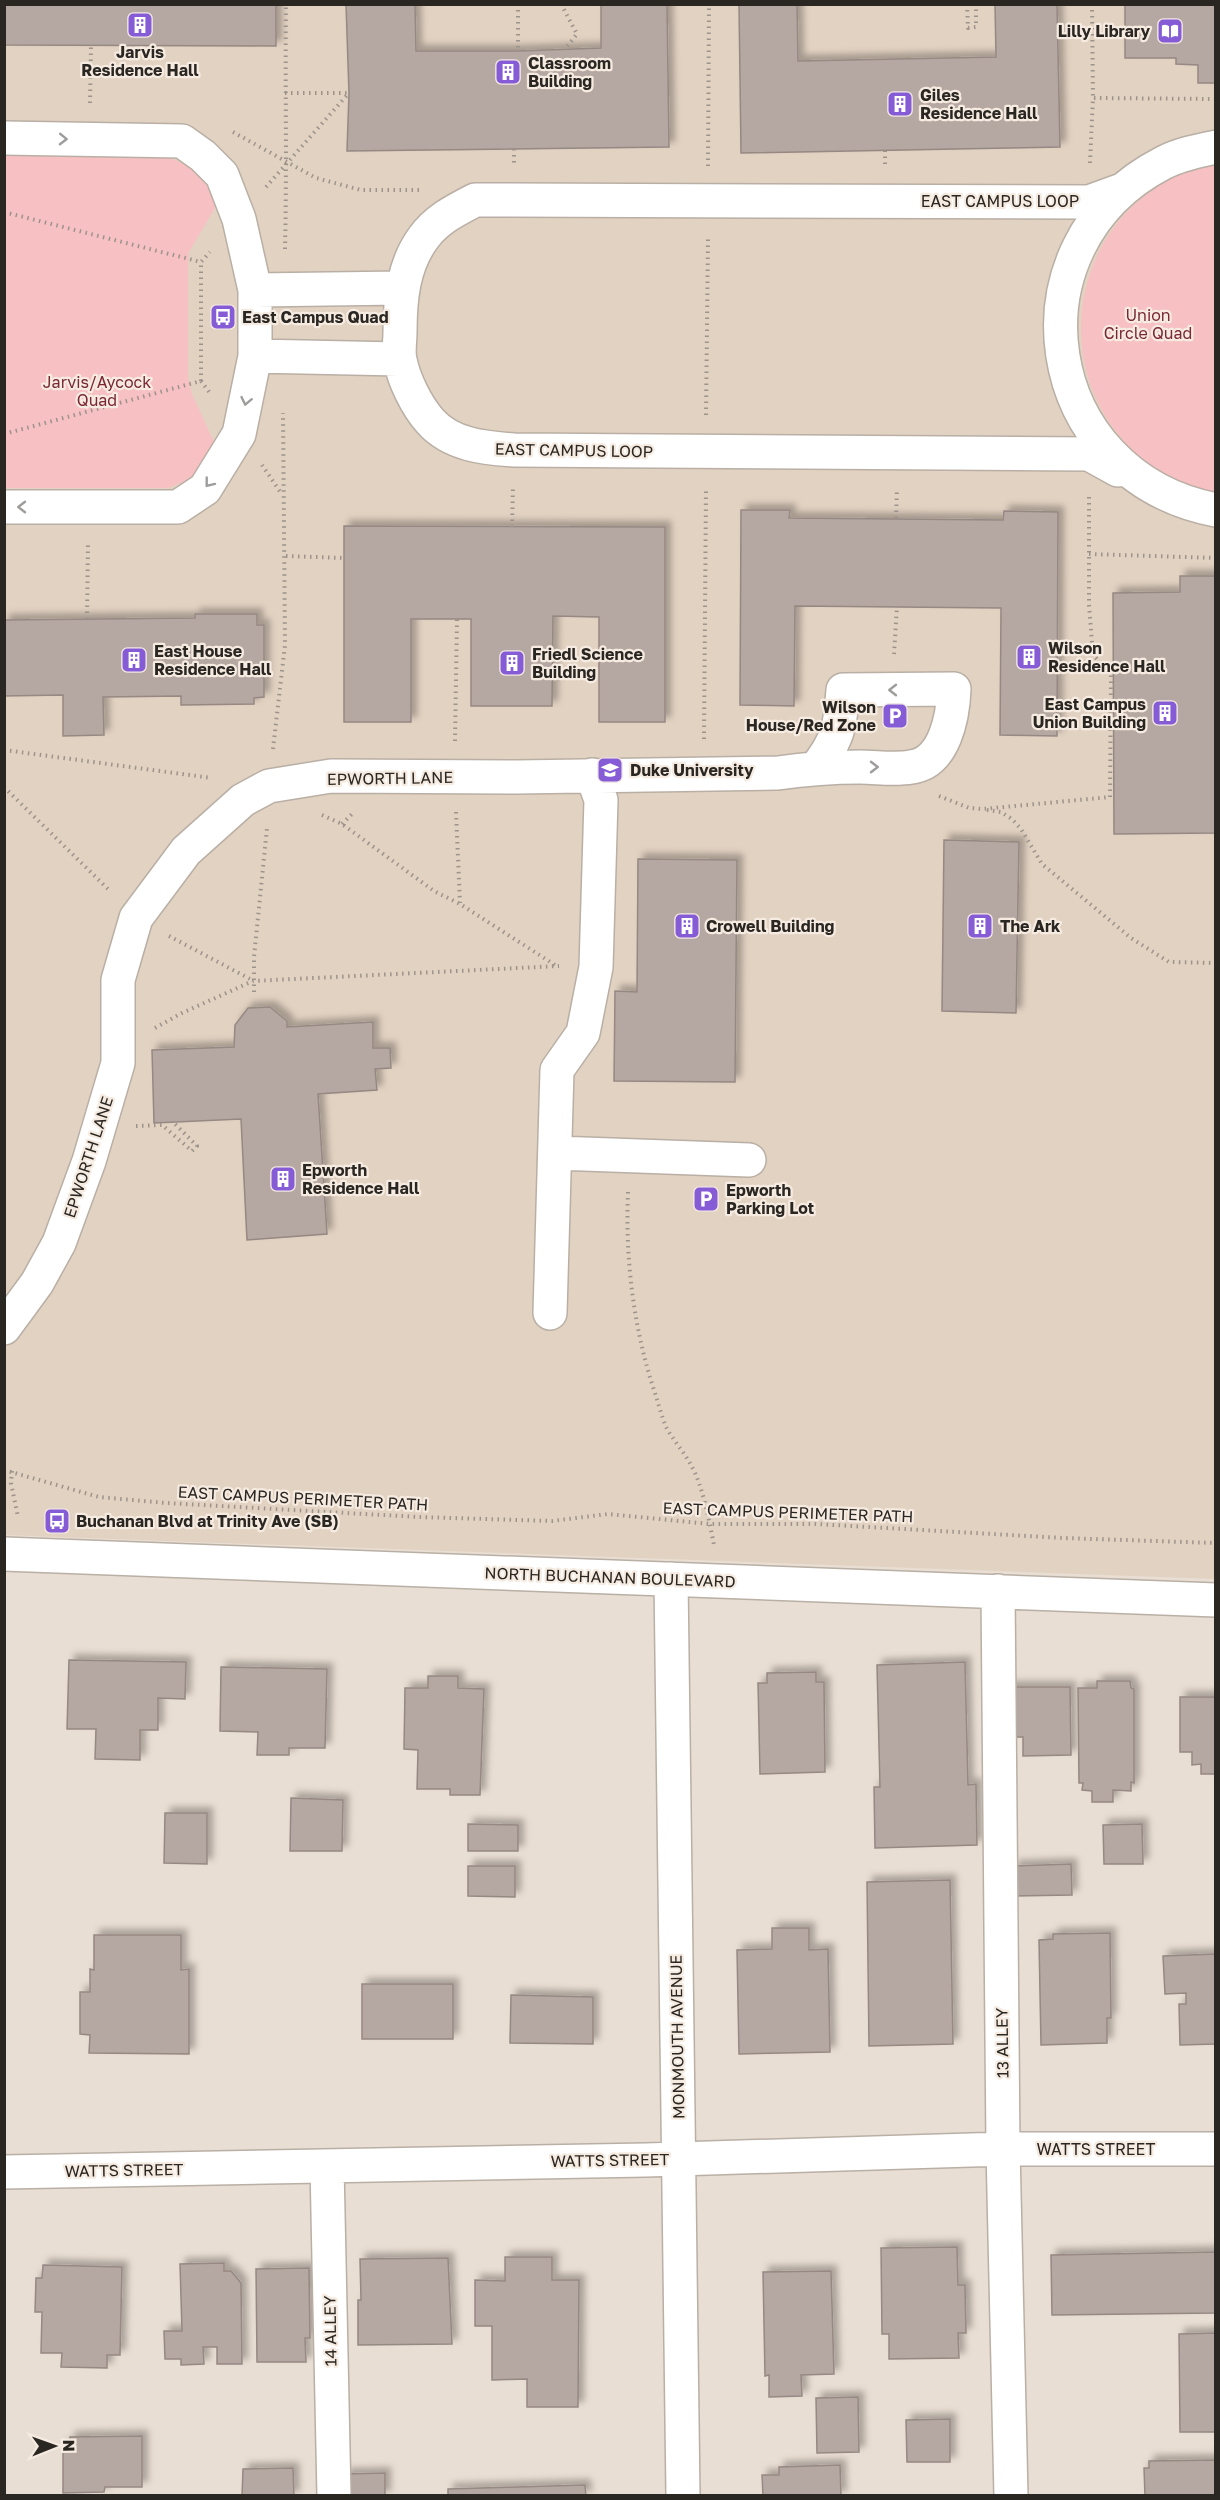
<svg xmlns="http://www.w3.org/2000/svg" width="1220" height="2500" viewBox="0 0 1220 2500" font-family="'Golos Text',sans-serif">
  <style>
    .built { fill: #e2d2c2 }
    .green { fill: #f7c0c3 }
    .building { fill: #b5a7a1; stroke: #968883; stroke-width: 1.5; filter: url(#shadow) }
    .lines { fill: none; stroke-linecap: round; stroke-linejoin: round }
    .minor-casing { stroke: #b9afa5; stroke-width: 36 }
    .path { stroke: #9c938b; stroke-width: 4; stroke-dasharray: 1.5 4.5; stroke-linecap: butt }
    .minor { stroke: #fff; stroke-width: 33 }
    .oneway { stroke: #9f9d9c }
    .labels { text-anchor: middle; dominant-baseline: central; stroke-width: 4.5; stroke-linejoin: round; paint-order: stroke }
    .poi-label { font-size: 16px; font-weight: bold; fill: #2a2622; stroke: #f6ebe1; text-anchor: start }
    .street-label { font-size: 16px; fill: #2a2622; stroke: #f6ebe1 }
    .park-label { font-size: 16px; fill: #7b2834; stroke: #f6ebe1 }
  </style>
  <defs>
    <filter id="shadow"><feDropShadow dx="5.5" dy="-5.5" stdDeviation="3" flood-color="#0004"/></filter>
  </defs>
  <rect width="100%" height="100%" fill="#e9ded3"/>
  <!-- built -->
  <path class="built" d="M5 5H1215V1579L5 1535Z"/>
  <!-- green -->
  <path class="green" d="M5 154 160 155C179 161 202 169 211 189 214 195 214 203 215 208L189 252 188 265V377L192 394 214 442 196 477 168 488H5Z
    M1215 163V493C1194 486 1170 480 1152 467 1033 379 1070 195 1215 163Z"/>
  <!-- building -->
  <path class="building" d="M4 4H276V46L4 45Z
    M346 4H415L416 51H518L601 48V4H667L669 147 347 151 349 93Z
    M739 4H797L798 61 996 57 995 4H1057L1060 147 741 153Z
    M1125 4H1216V83H1198V65L1176 64V58H1125Z
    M741 510H790L789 518 1003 520 1004 511 1058 512 1057 736 1000 735 1001 608 795 606 794 706 740 705Z
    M344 526 665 527V722H599V617L553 616 552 706H471V619H411V722H344Z
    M1180 576H1216V833L1114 834 1113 593 1180 592Z
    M195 614H257V625H264V697L254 698V704L181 705V696L103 697 104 735 63 736V695L4 696V620L195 618Z
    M944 840 1019 842 1016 1013 942 1011Z
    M638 859 737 860 735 1082 614 1081 615 991 637 992Z
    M270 1007 287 1021V1027L373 1022V1048H390L391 1068 375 1069 377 1090 318 1094 327 1234 247 1240 241 1119 154 1123 152 1050 234 1047 235 1025 248 1008Z
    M69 1660 186 1662 185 1699 158 1698V1730H140V1760L95 1759 96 1729H67Z
    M965 1662 968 1785 976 1784 977 1845 875 1848 874 1787H880L877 1665Z
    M221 1667 327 1669 325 1748H289V1755H257L258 1732 220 1731Z
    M816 1672V1682H824L825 1772 760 1774 758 1683H767V1673Z
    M428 1676H458V1688L484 1689 480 1795H450V1789H417L418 1750 404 1749 405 1688H428Z
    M1097 1681H1130L1131 1688 1134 1689V1783L1131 1782V1791L1113 1790V1802H1092V1791L1082 1790 1083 1783H1079L1078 1688H1097Z
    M1004 1687H1070L1071 1755 1023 1756V1737H1003Z
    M1180 1697H1216V1774H1201V1764L1192 1765V1752H1180Z
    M291 1798 343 1800 342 1851H290Z
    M165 1813H207V1864L164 1863Z
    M468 1824 518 1825V1851H468Z
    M1142 1824 1143 1864H1104L1103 1825Z
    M1071 1864 1072 1895 1014 1896 1013 1866Z
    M468 1866H515V1897L468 1896Z
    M950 1880 953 2044 869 2046 867 1882Z
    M772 1928H809V1950L828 1949 830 2052 739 2054 737 1950 772 1949Z
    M1110 1933 1111 2018H1107V2043L1041 2045 1039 1940 1053 1939V1934Z
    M94 1935H181V1970L189 1969V2054L89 2053 90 2035 80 2034V1992H90V1969L94 1970Z
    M1216 1954V2044L1180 2045 1179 2004H1186V1993L1165 1994 1163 1956Z
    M362 1984H453V2039H362Z
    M511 1995 593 1997V2044L510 2043Z
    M957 2247 958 2285H965L966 2333H958L959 2358 889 2359V2334H882L881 2248Z
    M1216 2252V2313L1052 2315 1051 2255Z
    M505 2257H552V2280H579L578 2407H527V2379L492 2380V2326H475V2280L505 2281Z
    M448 2258 452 2344 358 2345V2300H361L360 2259Z
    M224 2263V2271H231L241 2283 242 2364H217V2347H203L204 2364 181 2365V2359H165L164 2331H182L180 2264Z
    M43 2265 122 2267 120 2355H107V2368L61 2367 62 2353H41L42 2312H35L36 2278H42Z
    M309 2268 310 2338H305L306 2362H257L256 2269Z
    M831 2271 834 2374 801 2375 802 2396 769 2397V2375L765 2376 763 2272Z
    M1216 2333V2432H1180L1179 2334Z
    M858 2397 859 2452 817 2453 816 2398Z
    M950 2419V2462H907L906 2420Z
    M142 2436V2487H105L104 2492 63 2493V2445H70V2437Z
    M1216 2460V2496H1145L1144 2468H1149V2461Z
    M840 2465 841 2496H763L762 2475H779V2467Z
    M293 2468 294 2496H242L243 2469Z
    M385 2473V2496H345L344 2474Z
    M585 2485 586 2496H448V2489Z"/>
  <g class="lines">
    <!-- minor casing -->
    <g class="minor-casing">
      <path id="minor" d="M4 138 182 141 203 156 222 175 239 219 255 290V356L239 434 205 489 178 507H4
        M1216 147C1198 151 1180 154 1163 163 1003 246 1038 476 1216 510
        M1122 190 1089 202 475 200C456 210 437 219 424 237 403 265 400 299 400 333 400 341 398 352 400 360 404 380 416 405 430 421 451 445 484 448 514 450L1089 454 1118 470 1126 469
        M255 290 402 288
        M255 356 399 359
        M556 1153 749 1160
        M550 1313 557 1070 583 1033 596 967 601 800 592 775
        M4 1328 37 1283 59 1243 89 1161 118 1063V980L136 918 186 851 243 800 269 786 331 776 517 777 778 773C806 769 832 767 860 767 877 767 895 770 911 767 945 763 953 716 954 689L843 690C840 727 839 738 816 768
        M4 1554 1216 1600
        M671 1579 683 2496
        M998 1591 1003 2149 1011 2496
        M327 2166 334 2496
        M4 2172 646 2160 1003 2149H1216"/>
    </g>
    <!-- path -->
    <path class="path" d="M518 4V51
      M561 4 577 34 565 49
      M967 4 968 28 976 27V4
      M1092 4 1093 98
      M285 93H348
      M90 103 91 45
      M233 132 316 178 361 190H419
      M514 149V164
      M1090 163 1093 98 1216 99
      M885 164V150
      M708 166 709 4
      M266 187 349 93
      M4 212 201 262 210 252
      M285 249C287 168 285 86 286 4
      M201 381V262
      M706 415 708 236
      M4 434 201 381 210 393
      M262 465 281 493
      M896 518 897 489
      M512 527 513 486
      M1089 554 1216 558
      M286 556 344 558
      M87 619 88 542
      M894 654 897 607
      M704 739 706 488
      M455 741 457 619
      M273 749 285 645 283 413
      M4 750 212 778
      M4 787 111 892
      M939 796 969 808 983 809 1110 797 1111 673 1093 655 1089 605V496
      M987 810 1001 812 1012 819 1021 829 1042 864 1131 938 1169 962 1216 963
      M456 812 460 903
      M322 815 342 824 434 891 460 904 555 965
      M342 824 354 812
      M169 936 252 980
      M254 992V957L267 828
      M155 1028 182 1013 253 981 559 966
      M136 1126 162 1125 192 1151 197 1146 173 1122
      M628 1192C625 1260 634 1332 656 1396 659 1406 662 1417 666 1427 673 1440 684 1452 691 1465 703 1486 709 1521 714 1545
      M4 1470 99 1497 166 1503 419 1517 552 1521 608 1514 710 1524H816L1063 1538 1216 1543
      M12 1471 11 1483 18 1517"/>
    <!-- minor -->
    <use href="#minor" class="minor"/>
  </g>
  <!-- one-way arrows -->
  <defs><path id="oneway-chevron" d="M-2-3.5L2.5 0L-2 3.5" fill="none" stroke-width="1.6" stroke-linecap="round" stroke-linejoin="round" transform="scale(1.5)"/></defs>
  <g class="oneway">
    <use href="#oneway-chevron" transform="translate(63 139) rotate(1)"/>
    <use href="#oneway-chevron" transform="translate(246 401) rotate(102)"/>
    <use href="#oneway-chevron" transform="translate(209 483) rotate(128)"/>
    <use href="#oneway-chevron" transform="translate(22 507) rotate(180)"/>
    <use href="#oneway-chevron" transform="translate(893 690) rotate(180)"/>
    <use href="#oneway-chevron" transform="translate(874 767)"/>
  </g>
  <!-- icons -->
  <defs>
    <g id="building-square" transform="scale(1.35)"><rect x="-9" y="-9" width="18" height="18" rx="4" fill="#855cd6" stroke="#f6ebe1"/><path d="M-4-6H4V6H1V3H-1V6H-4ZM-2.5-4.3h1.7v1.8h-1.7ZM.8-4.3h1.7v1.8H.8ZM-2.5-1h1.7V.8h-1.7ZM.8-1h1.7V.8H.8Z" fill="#fff"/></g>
    <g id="library-square" transform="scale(1.35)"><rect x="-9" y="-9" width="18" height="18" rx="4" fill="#855cd6" stroke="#f6ebe1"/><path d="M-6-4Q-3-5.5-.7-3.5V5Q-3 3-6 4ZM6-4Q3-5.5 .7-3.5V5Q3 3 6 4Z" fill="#fff"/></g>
    <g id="bus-square" transform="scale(1.35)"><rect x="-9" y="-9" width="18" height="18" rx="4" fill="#855cd6" stroke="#f6ebe1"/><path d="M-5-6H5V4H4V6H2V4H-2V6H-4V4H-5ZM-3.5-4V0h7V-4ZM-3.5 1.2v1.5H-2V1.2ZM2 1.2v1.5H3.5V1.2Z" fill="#fff"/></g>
    <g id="parking-square" transform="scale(1.35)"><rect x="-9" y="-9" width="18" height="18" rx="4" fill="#855cd6" stroke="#f6ebe1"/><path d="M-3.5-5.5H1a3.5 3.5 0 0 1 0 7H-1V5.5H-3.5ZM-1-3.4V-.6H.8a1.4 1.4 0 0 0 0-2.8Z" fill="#fff"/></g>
    <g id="university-square" transform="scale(1.35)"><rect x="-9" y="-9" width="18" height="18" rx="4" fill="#855cd6" stroke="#f6ebe1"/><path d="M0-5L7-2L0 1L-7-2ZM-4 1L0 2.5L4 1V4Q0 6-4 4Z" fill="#fff"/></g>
  </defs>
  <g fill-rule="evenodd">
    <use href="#building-square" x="140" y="25"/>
    <use href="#library-square" x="1170" y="31"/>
    <use href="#building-square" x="508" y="72"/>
    <use href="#building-square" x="900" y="104"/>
    <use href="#bus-square" x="223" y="317"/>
    <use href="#building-square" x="1029" y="657"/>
    <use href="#building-square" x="134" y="660"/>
    <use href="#building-square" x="512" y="663"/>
    <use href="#building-square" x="1165" y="713"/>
    <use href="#parking-square" x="895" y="716"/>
    <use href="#university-square" x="610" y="770"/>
    <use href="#building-square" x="687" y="926"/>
    <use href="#building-square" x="980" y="926"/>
    <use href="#building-square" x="283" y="1179"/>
    <use href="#parking-square" x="706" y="1199"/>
    <use href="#bus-square" x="57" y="1521"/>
  </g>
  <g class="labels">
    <!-- poi labels -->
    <g class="poi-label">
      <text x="1150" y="31" text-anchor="end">Lilly Library</text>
      <text x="140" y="52" text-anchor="middle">Jarvis<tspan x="140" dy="18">Residence Hall</tspan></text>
      <text x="528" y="63">Classroom<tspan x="528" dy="18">Building</tspan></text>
      <text x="920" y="95">Giles<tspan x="920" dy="18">Residence Hall</tspan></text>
      <text x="242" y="317">East Campus Quad</text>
      <text x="1048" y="648">Wilson<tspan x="1048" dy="18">Residence Hall</tspan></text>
      <text x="154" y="651">East House<tspan x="154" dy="18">Residence Hall</tspan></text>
      <text x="532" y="654">Friedl Science<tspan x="532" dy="18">Building</tspan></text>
      <text x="1146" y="704" text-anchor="end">East Campus<tspan x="1146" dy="18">Union Building</tspan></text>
      <text x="876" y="707" text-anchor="end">Wilson<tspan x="876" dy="18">House/Red Zone</tspan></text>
      <text x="630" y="770">Duke University</text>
      <text x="706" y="926">Crowell Building</text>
      <text x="1000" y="926">The Ark</text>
      <text x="302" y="1170">Epworth<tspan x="302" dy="18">Residence Hall</tspan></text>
      <text x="726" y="1190">Epworth<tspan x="726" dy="18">Parking Lot</tspan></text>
      <text x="76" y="1521">Buchanan Blvd at Trinity Ave (SB)</text>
    </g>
    <!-- street labels -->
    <g class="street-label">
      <text x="1000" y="201">EAST CAMPUS LOOP</text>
      <text transform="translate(574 450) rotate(1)">EAST CAMPUS LOOP</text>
      <text transform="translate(390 778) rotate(-1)">EPWORTH LANE</text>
      <text transform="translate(88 1157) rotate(-72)">EPWORTH LANE</text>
      <text transform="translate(303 1498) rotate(3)">EAST CAMPUS PERIMETER PATH</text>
      <text transform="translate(788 1512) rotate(2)">EAST CAMPUS PERIMETER PATH</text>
      <text transform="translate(610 1577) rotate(2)">NORTH BUCHANAN BOULEVARD</text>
      <text transform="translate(677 2037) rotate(-91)">MONMOUTH AVENUE</text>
      <text transform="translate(1002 2043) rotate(-91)">13 ALLEY</text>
      <text x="1096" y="2149">WATTS STREET</text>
      <text transform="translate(610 2160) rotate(-1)">WATTS STREET</text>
      <text transform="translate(124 2170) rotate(-1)">WATTS STREET</text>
      <text transform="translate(330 2331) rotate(-91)">14 ALLEY</text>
    </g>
    <!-- park labels -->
    <g class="park-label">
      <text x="1148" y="315">Union<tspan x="1148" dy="18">Circle Quad</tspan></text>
      <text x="97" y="382">Jarvis/Aycock<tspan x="97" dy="18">Quad</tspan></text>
    </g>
  </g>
  <!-- border -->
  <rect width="1220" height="2500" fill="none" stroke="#2a2622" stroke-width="12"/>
  <!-- north arrow -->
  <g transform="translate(54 2446) rotate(89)" stroke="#f6ebe1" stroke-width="4.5" paint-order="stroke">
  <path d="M0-4.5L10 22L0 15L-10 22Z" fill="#2a2622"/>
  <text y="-9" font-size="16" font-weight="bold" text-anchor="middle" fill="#2a2622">N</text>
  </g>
</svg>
